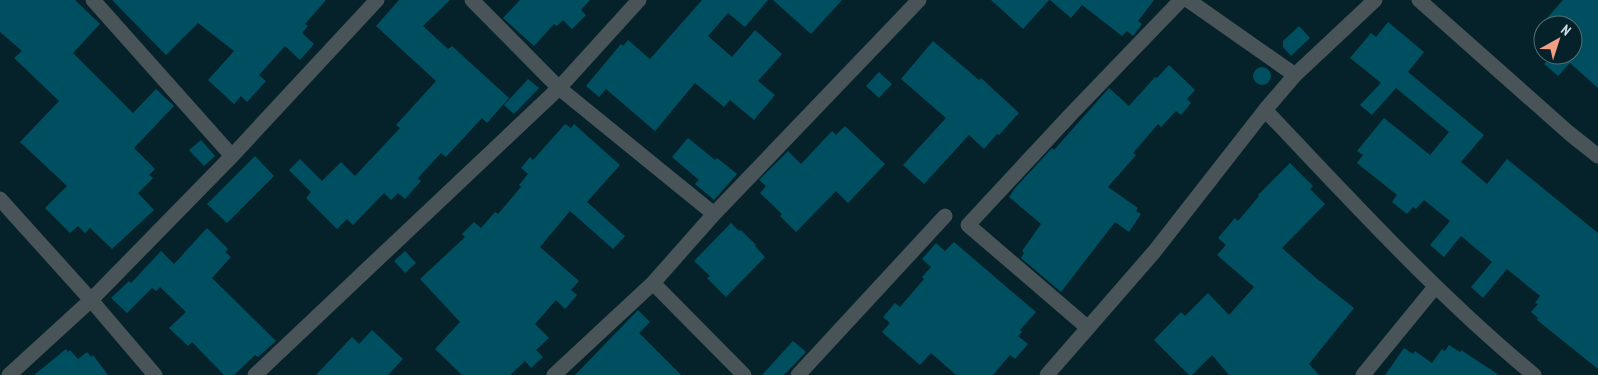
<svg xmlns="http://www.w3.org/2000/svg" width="1598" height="375" viewBox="0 0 1598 375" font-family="'PT Sans Narrow',sans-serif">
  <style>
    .building { fill: #004f60 }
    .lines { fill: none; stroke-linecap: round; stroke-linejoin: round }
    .minor { stroke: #485458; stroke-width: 15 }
  </style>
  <rect width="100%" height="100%" fill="#052129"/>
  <!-- building -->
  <path class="building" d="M0 0H75L100 24 73 53 133 113 156 89 174 106 134 148 155 169 149 175 153 178 138 193 154 210 112 249 90 228 85 233 78 226 70 233 45 208 67 186 20 142 59 101 14 58 22 51 0 32Z
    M112 0H326L305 24 308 26 302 33 314 44 300 60 285 46 259 75 266 81 247 102 241 96 234 104 208 80 234 51 198 23 166 55Z
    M399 0H450L423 26 448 49 452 46 509 98 487 123 482 118 446 157 441 153 418 178 421 181 405 199 398 193 391 200 384 193 353 225 347 219 337 229 306 198 311 192 289 170 300 159 322 181 341 162 355 176 400 128 396 125 436 81 376 26Z
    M520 0H590L581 10 586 15 572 29 563 20 557 26 554 24 534 46 503 18Z
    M702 0H768L745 27 728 13 708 36 732 57 755 30 782 54 758 81 775 95 754 120 730 100 724 107 695 83 655 131 606 89 599 97 586 86 621 44 623 46 628 40 650 59Z
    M773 0H842L811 34Z
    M991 0H1049L1023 29Z
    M1050 0H1154L1138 21 1142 24 1133 36 1127 31 1122 36 1082 5 1071 18Z
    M1563 0H1598V88L1570 63 1558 76 1544 64 1553 55H1573V25H1555L1547 18Z
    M1388 22 1424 52 1408 72 1484 135 1461 162 1487 184 1507 159 1598 233V369L1537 320 1538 318 1531 312 1538 304 1535 303 1540 296 1507 269 1483 298 1471 287 1492 262 1461 236 1444 257 1430 245 1450 221 1424 200 1416 209 1413 207 1407 214 1392 202 1397 195 1357 163 1363 155 1357 151 1384 118 1430 155 1449 132 1396 88 1372 115 1360 105 1381 83 1350 58 1371 33 1376 37Z
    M1299 26 1310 38 1291 56 1283 47V41Z
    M933 41 979 80 981 78 1019 113 999 135 997 134 984 149 969 135 924 184 903 165 946 118 901 79Z
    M1169 65 1195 90 1187 99 1191 103 1181 115 1176 111 1161 127 1158 124 1133 153 1136 155 1108 187 1138 208 1136 211 1141 214 1129 232 1115 222 1061 292 1021 258 1024 253 1022 251 1041 224 1009 197 1015 188 1052 148 1054 150 1109 88 1129 106 1155 77 1157 78Z
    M1253 76a9 9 0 1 1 18 0a9 9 0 1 1-18 0Z
    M879 72 892 84 879 98 866 86Z
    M528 79 539 88 514 114 504 105Z
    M565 124 571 128 574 124 620 165 587 202 625 236 613 249 570 211 540 247 579 281 571 290 577 295 565 309 556 300 535 324 549 338 536 350 543 357 531 368 525 361 510 375H462L435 349 460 322 420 279 465 237 462 234 474 222 481 228 495 212 498 214 521 187 519 185 528 174 521 168 530 157 533 160Z
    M845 126 885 164 848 203 836 191 796 232 780 216 782 214 760 193 766 186 759 180 788 151 801 164 832 131 836 135Z
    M688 138 715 160 717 158 737 174 714 200 695 184 699 180 672 157Z
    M201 140 215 156 204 166 189 150Z
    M255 156 274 176 227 223 207 204Z
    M1290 163 1313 186 1310 189 1325 204 1282 248 1316 278 1354 308 1309 364 1319 375H1229L1212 355 1192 375H1189L1154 340 1181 312 1185 316 1208 293 1229 315 1254 287 1217 255 1226 245 1218 238 1235 218 1238 221 1259 196 1258 195Z
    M731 223 739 231 741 230 756 245 755 246 765 257 726 297 707 278 710 276 694 261Z
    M207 228 228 249 225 252 231 257 212 278 276 341 258 357 255 355 234 375H224L192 342 188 346 169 328 186 312 160 287 156 291 152 288 127 313 111 298 129 281 131 283 161 251 174 264Z
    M954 242 1036 312 1020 330 1022 332 1018 336 1028 344 1015 359 1010 355 993 375H956L931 353 920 365 882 332 890 323 883 317 895 303 900 307 924 279 922 277 931 267 922 259 936 243 945 251Z
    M405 251 416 263 405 273 394 261Z
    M638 310 650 322 639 333 681 375H575Z
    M372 330 403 359 388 375H316L352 337 359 344Z
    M793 341 806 352 784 375H762Z
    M1449 345 1460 352 1461 350 1499 375H1385L1404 348 1413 354 1415 351 1432 363 1442 349 1445 351Z
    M66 349 68 352 70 350 78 359 87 352 91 357 93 355 108 375H34Z"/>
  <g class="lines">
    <!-- minor -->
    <path class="minor" d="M93 0 232 156
      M472 0 559 88 714 214
      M1188 0 1295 75
      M1419 0 1569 133 1598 156
      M1265 110C1352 201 1437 295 1534 375
      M0 199 91 300 155 375
      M1088 328 968 225 1074 111 1181 0
      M9 375 91 300 232 156 377 0
      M255 375 559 88 639 0
      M554 375 653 283
      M744 375 653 283 714 214 919 0
      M798 375 945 216
      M1047 375 1154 252 1265 110 1295 75 1375 0
      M1363 375 1435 287"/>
  </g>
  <!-- north arrow -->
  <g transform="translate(1558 40) rotate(39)"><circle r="24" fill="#052129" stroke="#556d73"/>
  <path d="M0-4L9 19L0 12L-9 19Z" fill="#f39f84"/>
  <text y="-8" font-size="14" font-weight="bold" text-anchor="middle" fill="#cedee3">N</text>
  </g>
</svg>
